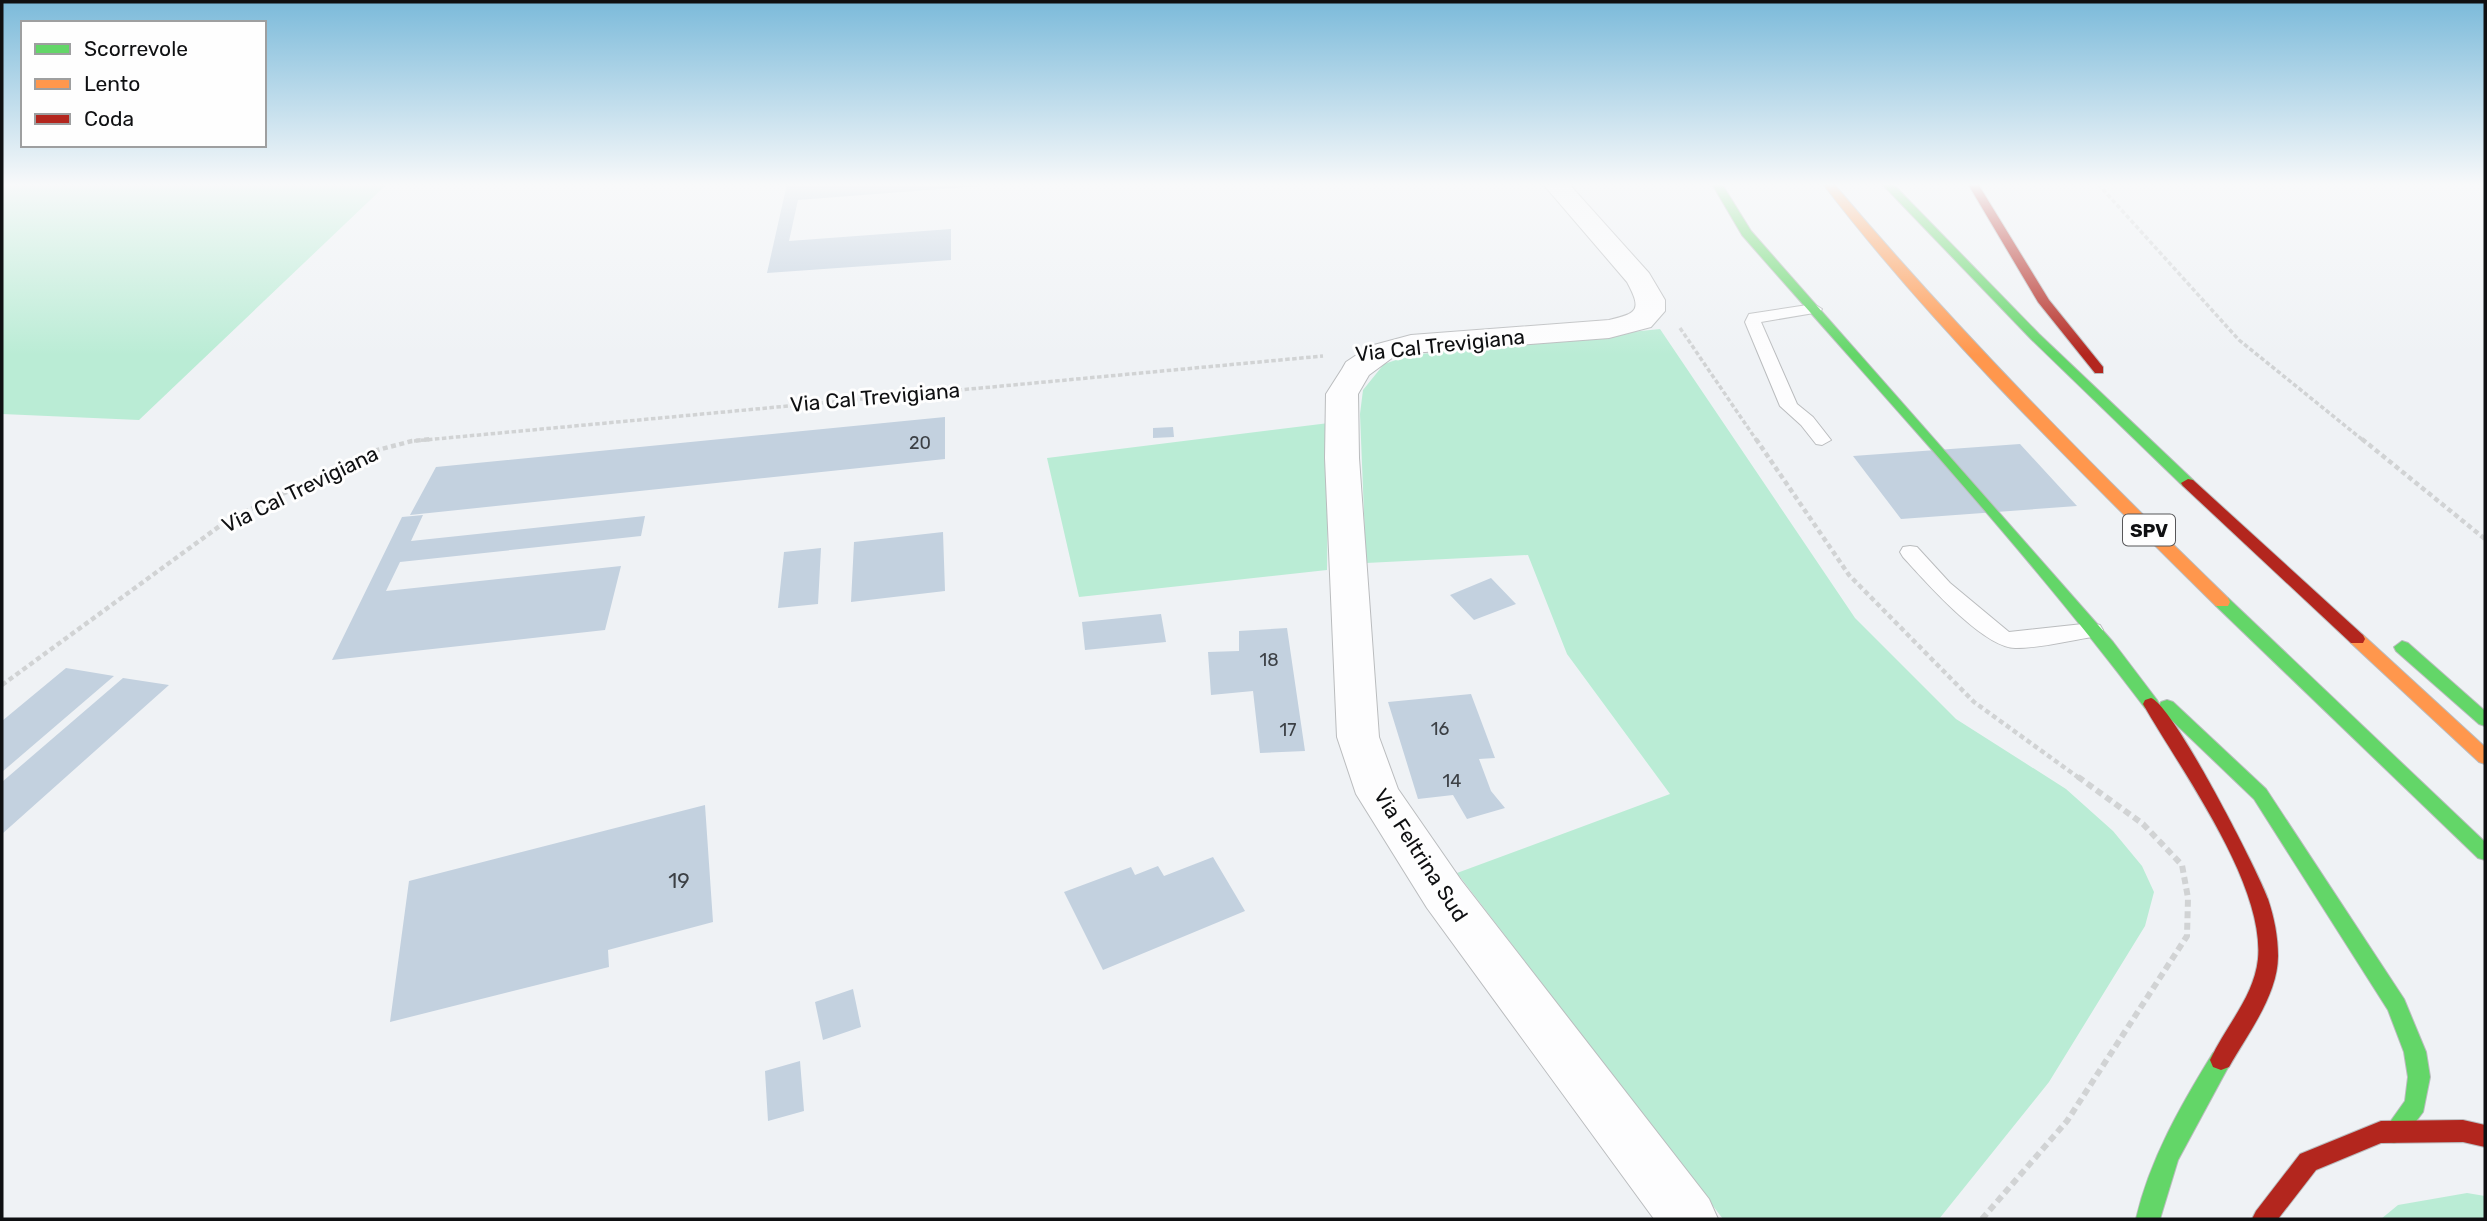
<svg xmlns="http://www.w3.org/2000/svg" width="2487" height="1221" viewBox="0 0 2487 1221" font-family="Rubik,sans-serif">
  <style>
    .green { fill: #baecd5 }
    .building { fill: #c3d1df }
    .lines { fill: none; stroke-linecap: round; stroke-linejoin: round }
    .lane-casing { stroke: #babcbe; stroke-width: 2 }
    .street-casing { stroke: #babcbe; stroke-width: 2 }
    .fast-casing { stroke: #babcbe; stroke-width: 2 }
    .slow-casing { stroke: #babcbe; stroke-width: 2 }
    .jam-casing { stroke: #babcbe; stroke-width: 2 }
    .path-far2 { stroke: #d1d3d4; stroke-width: 3.5; stroke-dasharray: 4.5 2.5; stroke-linecap: butt }
    .path-far1 { stroke: #d1d3d4; stroke-width: 4.5; stroke-dasharray: 5 3.5; stroke-linecap: butt }
    .path { stroke: #d1d3d4; stroke-width: 6; stroke-dasharray: 7 4.5; stroke-linecap: butt }
    .lane { fill: #fdfdfe; fill-rule: evenodd }
    .street { fill: #fdfdfe; fill-rule: evenodd }
    .fast { fill: #63d668; fill-rule: evenodd }
    .slow { fill: #ff974d; fill-rule: evenodd }
    .jam { fill: #b3261e; fill-rule: evenodd }
    .labels { text-anchor: middle; dominant-baseline: central; stroke-width: 6; stroke-linejoin: round; paint-order: stroke }
    .number-label { font-size: 18px; fill: #3c4045 }
    .shield { fill: #fefefe; stroke: #575759; stroke-width: 2 }
    .shield-label { font-size: 19px; font-weight: bold; fill: #0f1012 }
    .street-label { font-size: 21px; fill: #0f1012; stroke: #fefefe }
    .near-number-label { font-size: 21px; fill: #3c4045 }
  </style>
  <rect width="100%" height="100%" fill="#eff2f5"/>
  <!-- green -->
  <path class="green" d="M2 184H387L139 420 2 414Z
    M1660 329 1855 618 1956 719 2066 789 2113 831 2142 866 2154 892 2145 926 2049 1082 1939 1219H1723L1457 873 1670 794 1567 654 1528 555 1366 563 1360 414 1363 390 1384 364 1411 355Z
    M1329 423 1327 570 1079 597 1047 458Z
    M2467 1193 2485 1196V1219H2381L2398 1205Z"/>
  <!-- building -->
  <path class="building" d="M787 184H980V186L798 200 789 241 951 229V260L767 273Z
    M945 417V459L410 515 436 467Z
    M1173 427 1174 437 1153 438V428Z
    M2020 444 2077 506 1901 519 1853 456Z
    M423 515 411 541 645 516 641 536 400 562 386 591 621 566 605 630 332 660 402 517Z
    M943 532 945 591 851 602 854 542Z
    M821 548 818 604 778 608 784 552Z
    M1491 578 1516 604 1474 620 1450 595Z
    M1161 614 1166 642 1085 650 1082 622Z
    M1287 628 1305 751 1260 753 1253 691 1211 695 1208 652 1239 651V631Z
    M66 668 114 676 2 772V721Z
    M123 678 169 685 2 834V782Z
    M1471 694 1495 758 1479 759 1491 791 1505 808 1467 819 1453 795 1418 799 1388 702Z
    M705 805 713 922 608 950 609 967 390 1022 409 881Z
    M1213 857 1245 911 1103 970 1064 892 1131 867 1135 875 1158 866 1164 876Z
    M853 989 861 1027 823 1040 815 1002Z
    M800 1061 804 1111 768 1121 765 1071Z"/>
  <g class="lines">
    <!-- lane casing -->
    <g class="lane-casing">
      <path id="lane" d="M1814 304 1822 309 1820 312 1761 322 1797 404 1813 417 1831 440 1822 445 1816 444 1801 425 1780 406 1745 322 1749 314Z
        M1910 546 1917 547 1950 583 2009 632 2092 623 2100 625 2103 630 2100 635 2092 637C2067 641 2041 648 2016 648 1984 649 1924 580 1903 557L1900 552 1903 547Z"/>
    </g>
    <!-- street casing -->
    <g class="street-casing">
      <path id="street" d="M1543 184H1569L1649 273 1665 300V311L1651 327 1609 338 1412 353 1392 358 1369 375 1358 394 1359 458 1379 737 1398 789 1461 880 1709 1199 1718 1219H1654L1427 908 1356 794 1337 737 1325 458 1326 394 1342 369 1346 362 1370 346 1411 335 1609 320C1638 313 1642 310 1627 282Z"/>
    </g>
    <!-- fast casing -->
    <g class="fast-casing">
      <path id="fast" d="M1712 184H1722L1751 231 2113 642 2157 700 2159 704 2157 708H2145C2021 543 1878 391 1742 235Z
        M1882 184H1893L2039 334 2193 480 2195 483 2193 486H2183L2031 339Z
        M2222 597 2228 598 2485 842V860L2478 858 2216 606 2214 602 2216 598Z
        M2402 641 2408 643 2485 711V726L2479 724 2396 651 2394 647Z
        M2167 700 2173 702 2266 789 2404 999 2426 1052 2430 1077 2423 1112 2402 1140 2394 1143 2386 1140 2383 1132 2405 1101 2408 1077 2404 1052 2388 1010 2254 799 2161 710 2159 706 2161 702Z
        M2221 1050 2229 1053 2232 1060 2178 1160 2160 1219H2136C2150 1159 2181 1105 2213 1053Z"/>
    </g>
    <!-- slow casing -->
    <g class="slow-casing">
      <path id="slow" d="M1823 184H1834C1957 330 2091 465 2228 598L2230 602 2228 606H2216C2081 472 1939 335 1823 184Z
        M2357 633 2363 635 2485 747V764L2479 762 2351 643 2349 639 2351 635Z"/>
    </g>
    <!-- jam casing -->
    <g class="jam-casing">
      <path id="jam" d="M1968 184H1978L2049 300 2103 367V373H2095L2038 302Z
        M2188 479 2193 480 2363 635 2365 639 2363 643H2351L2183 486 2181 483Z
        M2151 698C2173 705 2257 869 2268 899 2274 917 2278 936 2278 956 2278 995 2247 1035 2229 1067L2221 1070 2213 1067 2210 1060C2225 1027 2254 997 2258 959 2265 883 2180 769 2143 704L2145 700Z
        M2463 1120 2485 1125V1147L2463 1142 2381 1143 2316 1170 2278 1219H2252L2256 1211 2300 1154 2381 1121Z"/>
    </g>
    <!-- path-far2 -->
    <path class="path-far2" d="M2098 184 2239 340 2364 441
      M1680 328 1757 441
      M414 441 1323 356"/>
    <!-- path-far1 -->
    <path class="path-far1" d="M1756 439 1849 575 1974 702 2079 778
      M2362 439 2485 539
      M2 685 228 520 370 452 412 441 432 439"/>
    <!-- path -->
    <path class="path" d="M1982 1219 2067 1121 2187 936 2188 898 2182 865 2143 824 2077 776"/>
    <!-- lane -->
    <use href="#lane" class="lane"/>
    <!-- street -->
    <use href="#street" class="street"/>
    <!-- fast -->
    <use href="#fast" class="fast"/>
    <!-- slow -->
    <use href="#slow" class="slow"/>
    <!-- jam -->
    <use href="#jam" class="jam"/>
  </g>
  <!-- sky -->
  <linearGradient id="sky" x2="0" y2="1"><stop stop-color="#7bbada"/><stop offset="0.52" stop-color="#f8f9fa"/><stop offset="1" stop-color="#f8f9fa" stop-opacity="0"/></linearGradient>
  <rect width="2487" height="355" fill="url(#sky)"/>
  <g class="labels">
    <!-- number labels -->
    <g class="number-label">
      <text x="920" y="443">20</text>
      <text x="1269" y="660">18</text>
      <text x="1440" y="729">16</text>
      <text x="1288" y="730">17</text>
      <text x="1452" y="781">14</text>
    </g>
    <!-- shield labels -->
    <rect class="shield" x="2123" y="514.5" width="52" height="31" rx="5"/>
    <g class="shield-label">
      <text x="2149" y="530">SPV</text>
    </g>
    <!-- street labels -->
    <g class="street-label">
      <text transform="translate(1440 345) rotate(-6)">Via Cal Trevigiana</text>
      <text transform="translate(875 397) rotate(-5)">Via Cal Trevigiana</text>
      <text transform="translate(300 489) rotate(-26)">Via Cal Trevigiana</text>
      <text transform="translate(1421 855) rotate(57)">Via Feltrina Sud</text>
    </g>
    <!-- near-number labels -->
    <g class="near-number-label">
      <text x="679" y="880">19</text>
    </g>
  </g>
  <!-- border -->
  <rect width="2487" height="1221" fill="none" stroke="#0f1012" stroke-width="7"/>
  <!-- legend -->
  <rect x="21" y="21" width="245" height="126" fill="#fefefe" stroke="#9e9fa0" stroke-width="2"/>
  <rect x="35" y="44" width="35" height="10" fill="#63d668" stroke="#9e9fa0" stroke-width="2"/>
  <text x="84" y="56" font-size="21" fill="#0f1012">Scorrevole</text>
  <rect x="35" y="79" width="35" height="10" fill="#ff974d" stroke="#9e9fa0" stroke-width="2"/>
  <text x="84" y="91" font-size="21" fill="#0f1012">Lento</text>
  <rect x="35" y="114" width="35" height="10" fill="#b3261e" stroke="#9e9fa0" stroke-width="2"/>
  <text x="84" y="126" font-size="21" fill="#0f1012">Coda</text>
</svg>
